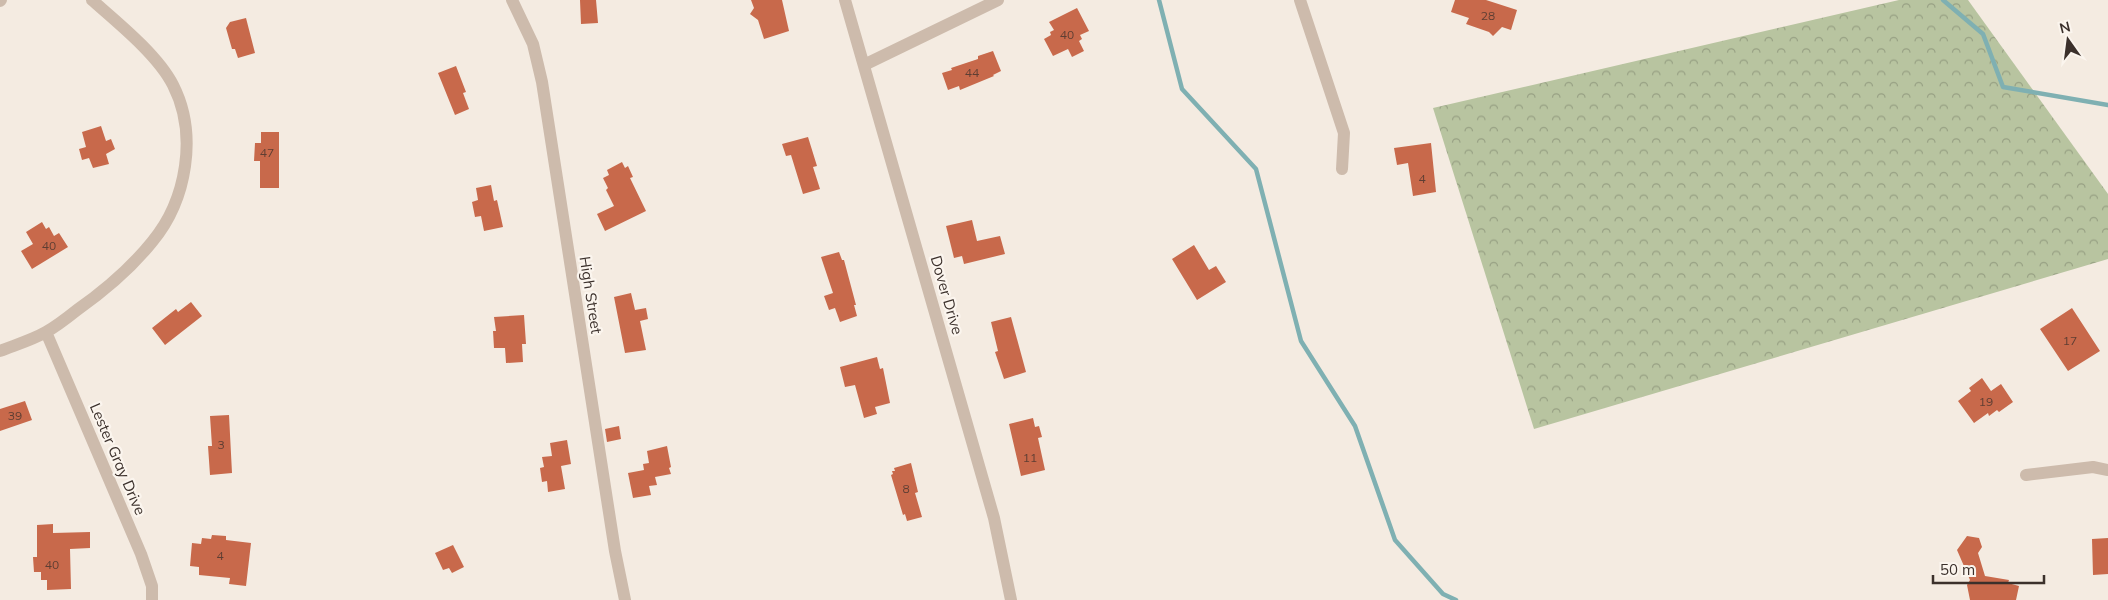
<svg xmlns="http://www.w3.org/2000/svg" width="2108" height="600" viewBox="0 0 2108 600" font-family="Mulish,sans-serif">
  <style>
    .forest { fill: url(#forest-crowns) }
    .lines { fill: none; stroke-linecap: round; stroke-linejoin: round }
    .stream { stroke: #7fb0b2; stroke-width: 4.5 }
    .building { fill: #c8694b }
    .minor { stroke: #cdbbac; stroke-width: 12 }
    .labels { text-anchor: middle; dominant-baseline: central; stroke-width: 4.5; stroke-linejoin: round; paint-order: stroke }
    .number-label { font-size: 12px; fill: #5e3e33 }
    .street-label { font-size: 15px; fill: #3b302b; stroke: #fbf5ee }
  </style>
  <defs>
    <pattern id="forest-crowns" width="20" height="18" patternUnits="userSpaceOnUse" patternTransform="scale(1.25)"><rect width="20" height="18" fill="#b8c4a0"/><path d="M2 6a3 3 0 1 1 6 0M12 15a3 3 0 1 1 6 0" fill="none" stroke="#97a083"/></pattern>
  </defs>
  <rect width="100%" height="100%" fill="#f4ebe1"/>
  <!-- forest -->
  <path class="forest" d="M1899 0H1968L2108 194V259L1534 429 1433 108Z"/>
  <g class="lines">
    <!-- stream -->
    <path class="stream" d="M1159 0 1182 89 1256 169 1301 341 1355 426 1395 540 1443 594 1456 600
      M1943 0 1983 34 2003 87 2108 105"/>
  </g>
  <!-- building -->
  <path class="building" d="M580 0H596L598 23 581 24Z
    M751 0H782L789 31 764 39 758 20 750 14 754 8Z
    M1455 0H1486L1517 10 1511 30 1502 27 1493 36 1489 32 1466 24 1469 18 1451 12Z
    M1077 8 1089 31 1080 35 1082 39 1079 41 1084 51 1072 57 1068 49 1053 56 1044 39 1051 35 1050 32 1054 30 1049 22Z
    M246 18 255 53 238 58 235 49H232L226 28 230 22Z
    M993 51 1001 71 993 75 994 76 960 90 959 86 948 90 942 73 952 70 951 68 978 59V56Z
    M456 66 466 92 463 93 469 109 455 115 438 73Z
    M101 126 106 141 111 139 115 149 106 154 109 164 93 168 89 158 82 160 79 149 86 147 82 132Z
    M261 132H279V188H260V161H254L255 143H261Z
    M808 137 817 166 813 167 820 189 803 194 791 155 786 156 782 144Z
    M1431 143 1436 192 1413 196 1408 163 1397 165 1394 148Z
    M622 162 625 168 628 166 633 177 630 178 646 211 605 231 597 214 614 206 606 190 608 188 603 178 609 175 607 170Z
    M491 185 494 201 497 200 503 227 484 231 481 216 475 217 472 202 478 200 476 188Z
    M972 220 977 241 1000 236 1005 254 964 264 962 256 954 258 946 226Z
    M42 222 46 229 49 227 54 236 59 233 68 247 32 269 21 251 33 244 26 232Z
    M1194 245 1209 270 1216 266 1226 282 1197 300 1172 259Z
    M839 252 842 260H844L856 305H854L857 316 840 322 835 308 829 310 824 296 833 293 821 257Z
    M631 293 635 310 646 308 648 319 640 321 646 350 625 353 614 297Z
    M191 302 202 316 165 345 152 328 176 309 178 312Z
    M2072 308 2100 351 2068 371 2040 329Z
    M524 315 526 344H522L523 362 506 363 505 348H494L493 331H496L494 317Z
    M1011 317 1026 372 1004 379 995 352 998 351 991 322Z
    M877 357 880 369 883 368 890 403 875 407 877 414 864 418 855 385 845 387 840 367Z
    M1982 378 1991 391 2001 384 2013 402 1999 412 1997 410 1989 416 1988 413 1974 423 1958 401 1971 391 1969 388Z
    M25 401 32 420 0 431V409Z
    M229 415 232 473 210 475 208 446H212L210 416Z
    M1033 418 1035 427 1039 426 1042 437 1038 438 1045 470 1021 476 1009 424Z
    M619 426 621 439 607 442 605 429Z
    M567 440 571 464 561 466 565 489 548 492 547 481 542 482 540 468 544 467 542 457 552 456 550 443Z
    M667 446 671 467 669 468 671 474 655 477 657 485 649 486 651 495 633 498 628 473 644 470 643 464 649 463 647 451Z
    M911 463 918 492 915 493 922 517 907 521 905 514 903 515 891 475 893 474 892 471H895L894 468Z
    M53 524V533L90 532V548L70 549 71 589 47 590V580H41V572H34L33 557H37V525Z
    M212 535 226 536V540L251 543 246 586 229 584 230 578 199 575V567L190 566 192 543 201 544 202 538 211 539Z
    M1967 536 1979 538 1982 547 1978 553 1985 576 2009 580 2008 583 2019 586 2016 600H1970L1967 585 1970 580 1957 550Z
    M2108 538V574L2093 575 2092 539Z
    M453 545 464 567 452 573 449 568 443 570 435 553Z"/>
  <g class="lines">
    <!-- minor -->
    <path class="minor" d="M512 0 533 44 542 82 615 551 625 600
      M845 0 994 518 1011 600
      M1300 0 1344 133 1342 169
      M0 1 1 0
      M864 65 998 0
      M46 332 141 554 152 586V600
      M0 351C15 345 32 340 46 332 57 326 67 318 77 310 104 291 131 268 152 242 187 200 198 134 173 85 158 55 117 22 92 0
      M2026 475 2093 467 2108 470"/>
  </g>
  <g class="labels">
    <!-- number labels -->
    <g class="number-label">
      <text x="1488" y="15">28</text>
      <text x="1067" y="34">40</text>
      <text x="972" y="72">44</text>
      <text x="267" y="152">47</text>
      <text x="1422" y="178">4</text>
      <text x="49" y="245">40</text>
      <text x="2070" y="340">17</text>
      <text x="1986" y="401">19</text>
      <text x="15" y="415">39</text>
      <text x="221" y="444">3</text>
      <text x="1030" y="457">11</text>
      <text x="906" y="488">8</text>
      <text x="220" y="555">4</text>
      <text x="52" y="564">40</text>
    </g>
    <!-- street labels -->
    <g class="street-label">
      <text transform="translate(591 295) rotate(81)">High Street</text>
      <text transform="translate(947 295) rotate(74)">Dover Drive</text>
      <text transform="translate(118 459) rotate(67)">Lester Gray Drive</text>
    </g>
  </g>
  <!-- north arrow -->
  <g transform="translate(2068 40) rotate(346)" stroke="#fbf5ee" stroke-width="4" paint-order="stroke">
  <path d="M0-4L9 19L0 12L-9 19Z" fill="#3b302b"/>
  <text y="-8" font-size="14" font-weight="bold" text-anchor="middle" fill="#3b302b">N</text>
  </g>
  <!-- scale -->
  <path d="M1933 575v8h111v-8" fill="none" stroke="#3b302b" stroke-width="2.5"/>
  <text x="1940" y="575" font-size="15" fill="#3b302b" stroke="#fbf5ee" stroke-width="4" paint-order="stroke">50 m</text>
</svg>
